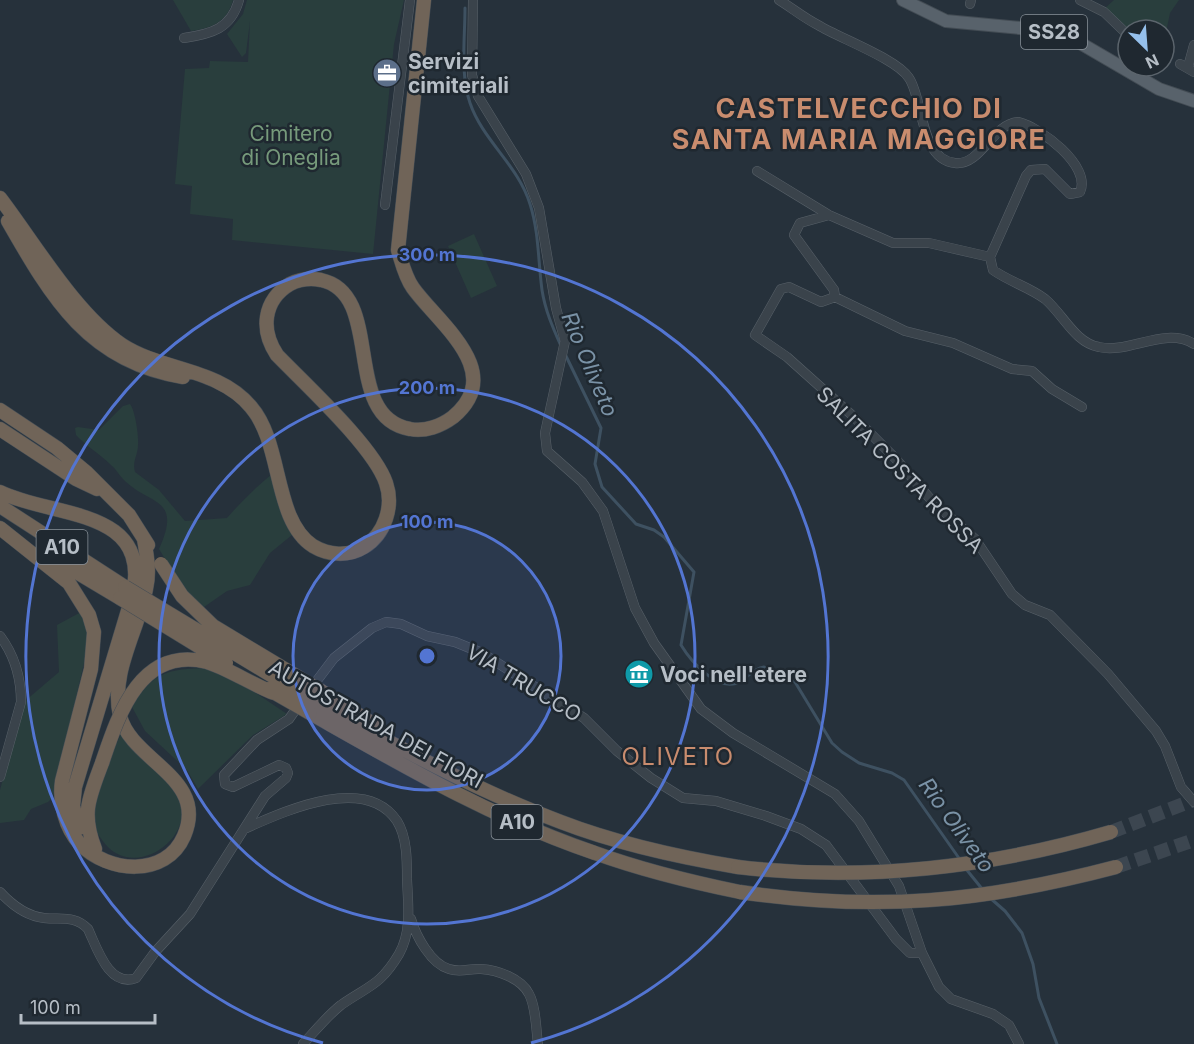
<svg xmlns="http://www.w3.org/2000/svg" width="1194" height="1044" viewBox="0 0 1194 1044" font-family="Inter,sans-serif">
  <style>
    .green { fill: #293e3d }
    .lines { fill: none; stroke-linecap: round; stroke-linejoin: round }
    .stream { stroke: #3e5161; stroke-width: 3 }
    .highway-tunnel { stroke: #3c4650; stroke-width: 14; stroke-dasharray: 14 7; stroke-linecap: butt }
    .minor-casing { stroke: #586169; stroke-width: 10 }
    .major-casing { stroke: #434c54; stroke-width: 14 }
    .highway-casing { stroke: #454e56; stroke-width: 15 }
    .minor { stroke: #3a434b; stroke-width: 9 }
    .major { stroke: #58626b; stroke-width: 12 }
    .highway { stroke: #706458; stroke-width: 14 }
    .highway-bridge-casing { stroke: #454e56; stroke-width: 15; stroke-linecap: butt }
    .highway-bridge { stroke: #706458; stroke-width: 14 }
    .ring { fill: none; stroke: #5375d2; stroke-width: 3 }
    .labels { text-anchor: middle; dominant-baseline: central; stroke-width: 5; stroke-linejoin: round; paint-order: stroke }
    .shield { fill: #1f2830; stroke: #899199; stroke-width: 1.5 }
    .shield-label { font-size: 20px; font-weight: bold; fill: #b6bec6 }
    .poi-label { font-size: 21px; font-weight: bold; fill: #b6bec6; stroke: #1f2830; text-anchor: start }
    .park-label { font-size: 21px; fill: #769a7b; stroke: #1f2830 }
    .street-label { font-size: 21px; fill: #b6bec6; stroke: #1f2830 }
    .water-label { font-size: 22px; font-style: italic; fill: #7a92a6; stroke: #1f2830 }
    .quarter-label { font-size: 24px; letter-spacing: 1.5px; fill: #c98c6e; stroke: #1f2830 }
    .district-label { font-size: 27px; font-weight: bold; letter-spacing: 1.5px; fill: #c98c6e; stroke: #1f2830 }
    .centre { fill: #5375d2; stroke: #1f2830; stroke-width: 3 }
    .ring-label { font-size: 18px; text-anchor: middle; font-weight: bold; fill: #5375d2; stroke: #1f2830; stroke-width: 5; stroke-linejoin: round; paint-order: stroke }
  </style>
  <rect width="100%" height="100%" fill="#26313b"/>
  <!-- green -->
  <path class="green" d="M173 0H233C227 22 212 28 191 31Z
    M247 0H404L394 44 373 254 232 240 233 219 190 214 192 186 175 184 185 69 209 68 210 61 248 62 250 21 246 53 242 57 227 34 243 14Z
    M1114 0H1179L1170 13 1164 42V30H1129L1104 9Z
    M474 234 497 286 471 298 448 246Z
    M130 404C135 410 139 436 138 445 138 455 132 461 135 472L159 490 185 521 227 518C240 503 256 487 272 474L292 535 270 553 250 585 227 591 204 607 189 598 159 549C183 496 149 506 123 479 119 475 116 469 111 465 100 454 86 446 76 435L75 428 78 427 99 430 123 406Z
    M81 612 87 632V650L53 797 48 802 31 809 24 820 0 823V790L25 701 59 672 57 625Z
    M207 668 253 691 287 714 253 735 198 789 187 770 145 731 132 707C152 672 168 669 207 668Z
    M121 734C133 746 172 781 178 793 200 838 132 884 102 840 96 832 91 821 92 810 94 787 111 755 121 734Z"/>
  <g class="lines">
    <!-- stream -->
    <path class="stream" d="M465 8C465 39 460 73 470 103 483 141 518 165 530 204 539 232 538 261 542 290 545 310 553 328 561 346
      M565 354 601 428 595 464 602 487 636 524 654 530 664 537 694 572 681 645C690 660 719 695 741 681 750 675 753 669 764 667L795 682 832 743 842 752 859 763 892 773 904 780 961 861
      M966 869 983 890
      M989 897 1005 911 1022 933 1033 964 1039 998 1057 1044"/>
    <!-- highway-tunnel -->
    <path class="highway-tunnel" d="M1111 832 1194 800
      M1116 867 1194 840"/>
    <!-- minor casing -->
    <g class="minor-casing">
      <path id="minor" d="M473 0 472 75 478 96 526 174 539 208 556 308 565 341 545 433 547 451 582 482 603 511 635 608 654 643 701 709 733 733 835 794 859 821 899 886 922 953 939 987 951 999 993 1014 1009 1025 1019 1044
        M779 0C792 8 804 18 818 25 839 38 897 59 909 78 924 100 919 159 955 163 981 166 992 124 1018 122 1040 127 1092 166 1080 192L1070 194 1045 169 1031 170 1026 176 990 257
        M1080 0 1104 12 1128 35
        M970 4 971 0
        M184 38C211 34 231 29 239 0
        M1164 58 1166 60
        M1180 64 1194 72
        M1188 67 1194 45
        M757 171 829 215 893 243H929L990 257
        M385 205 410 0
        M829 215 800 223 794 235 834 290 835 297 821 302 789 287 781 289 755 335 787 357 854 417 895 458 933 502 975 539 1012 594 1025 605 1050 615 1108 674 1156 731 1165 746 1181 787 1194 802
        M990 257 993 270C1010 282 1029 287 1045 299 1063 314 1075 343 1099 347 1129 354 1165 326 1194 344
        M835 297 905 331 953 343 1012 369 1032 371 1052 389 1082 407
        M0 636C15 656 21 677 21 702L0 777
        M309 691 334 658 372 628 386 622 401 624 427 636 455 642 482 653 584 718 617 751 651 778 683 798 716 801 766 816 801 829 826 845 896 939 910 953H922
        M244 829C283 812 365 773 397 821 407 837 407 860 407 879 408 905 412 931 399 954 380 986 368 986 341 1005 327 1016 315 1031 303 1044
        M0 892C11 904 26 916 44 918 61 920 75 915 88 929 97 948 109 988 136 978L155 952 190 914 265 796 286 778 288 773 286 768 279 765 233 787 225 784 224 775 257 740 289 719 301 702
        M411 919C416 936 431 964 449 969 461 973 470 968 481 969 497 970 521 978 529 994 536 1007 536 1029 538 1044"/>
    </g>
    <!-- major casing -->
    <g class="major-casing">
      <path id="major" d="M903 0 946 21 1052 31 1080 43 1159 89 1194 101"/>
    </g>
    <!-- highway casing -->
    <g class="highway-casing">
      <path id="highway" d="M0 198C35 244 75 313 122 345 162 371 219 368 251 407 283 444 273 520 313 546 328 555 348 557 364 547 385 534 394 506 386 483 374 447 305 384 277 355 269 343 265 331 267 317 269 303 278 291 290 284 300 279 310 278 321 280 386 294 340 417 410 429 425 432 441 426 453 417 507 372 439 324 413 288 405 277 402 263 398 250L424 0
        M8 221C52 298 89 362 183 377
        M0 410 57 448 87 473 129 515 148 545
        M0 429 76 479 97 489
        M0 492C53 518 151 507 133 594L75 787 73 806 79 828
        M0 506 125 587
        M0 528 69 583 89 615 94 632 91 669 62 781C59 802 65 828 80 844 108 873 166 878 184 836 209 778 131 761 120 716 110 672 138 631 146 589 150 572 147 556 144 539
        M43 552 120 598
        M321 691 378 727
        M314 701C394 745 475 790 561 822 618 844 678 857 738 867
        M310 713C402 765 494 819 595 853 642 870 691 882 740 892
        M95 849C81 813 89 798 102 763"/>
    </g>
    <!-- minor -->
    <use href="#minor" class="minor"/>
    <!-- major -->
    <use href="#major" class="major"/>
    <!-- highway -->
    <use href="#highway" class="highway"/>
    <!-- highway-bridge casing -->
    <g class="highway-bridge-casing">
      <path id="highway-bridge" d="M161 564 182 596 213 626 321 691
        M125 587 314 701
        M120 598 226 663
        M268 689 310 713
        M102 763C118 716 140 645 207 662 227 668 253 685 274 693
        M738 867C866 882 988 868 1111 832
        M740 892C876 912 983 902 1116 867"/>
    </g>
    <!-- highway-bridge -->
    <use href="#highway-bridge" class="highway-bridge"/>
  </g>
  <!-- distance rings -->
  <circle cx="427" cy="656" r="134" fill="#5375d2" fill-opacity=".12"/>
  <g class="ring">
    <circle cx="427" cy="656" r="134"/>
    <circle cx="427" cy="656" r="268"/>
    <path d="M323 1043A401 401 0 1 1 531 1043"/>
  </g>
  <!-- icons -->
  <defs>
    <g id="office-disc" transform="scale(1.5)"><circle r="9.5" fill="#5c6f8a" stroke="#1f2830"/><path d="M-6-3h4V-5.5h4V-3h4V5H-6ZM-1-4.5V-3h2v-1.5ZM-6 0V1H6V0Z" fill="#fff"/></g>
    <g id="museum-disc" transform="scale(1.5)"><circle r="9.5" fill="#0f9aa8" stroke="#1f2830"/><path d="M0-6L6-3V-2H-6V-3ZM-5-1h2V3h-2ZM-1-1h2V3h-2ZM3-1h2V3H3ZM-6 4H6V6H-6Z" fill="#fff"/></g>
  </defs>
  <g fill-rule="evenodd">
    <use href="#office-disc" x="387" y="73"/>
    <use href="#museum-disc" x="639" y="674"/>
  </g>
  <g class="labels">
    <!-- shield labels -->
    <g class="shield">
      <rect x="1021" y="15" width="66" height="34" rx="4.5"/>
      <rect x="36.5" y="530" width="51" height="34" rx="4.5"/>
      <rect x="491.5" y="805" width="51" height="34" rx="4.5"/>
    </g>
    <g class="shield-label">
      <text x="1054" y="32">SS28</text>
      <text x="62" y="547">A10</text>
      <text x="517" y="822">A10</text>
    </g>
    <!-- poi labels -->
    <g class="poi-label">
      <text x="408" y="61">Servizi<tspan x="408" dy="24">cimiteriali</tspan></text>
      <text x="660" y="674">Voci nell'etere</text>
    </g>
    <!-- park labels -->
    <g class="park-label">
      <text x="291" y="133">Cimitero<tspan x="291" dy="24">di Oneglia</tspan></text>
    </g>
    <!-- street labels -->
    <g class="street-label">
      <text transform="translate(900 470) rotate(45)">SALITA COSTA ROSSA</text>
      <text transform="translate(524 683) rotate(31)">VIA TRUCCO</text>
      <text transform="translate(376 724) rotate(29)">AUTOSTRADA DEI FIORI</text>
    </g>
    <!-- water labels -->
    <g class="water-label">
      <text transform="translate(590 364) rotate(67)">Rio Oliveto</text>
      <text transform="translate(957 825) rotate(54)">Rio Oliveto</text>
    </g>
    <!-- quarter labels -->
    <g class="quarter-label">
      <text x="678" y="756">OLIVETO</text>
    </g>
    <!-- district labels -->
    <g class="district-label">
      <text x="859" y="108">CASTELVECCHIO DI<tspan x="859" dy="31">SANTA MARIA MAGGIORE</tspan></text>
    </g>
  </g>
  <circle cx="427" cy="656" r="9" class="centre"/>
  <g class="ring-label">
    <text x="427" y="261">300 m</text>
    <text x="427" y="394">200 m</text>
    <text x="427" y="528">100 m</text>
  </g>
  <!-- north arrow -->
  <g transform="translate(1146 48) rotate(155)"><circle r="28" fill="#1f2830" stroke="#5b646c" stroke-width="1.5"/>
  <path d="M0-4.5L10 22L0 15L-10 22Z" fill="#95c0ec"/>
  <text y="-9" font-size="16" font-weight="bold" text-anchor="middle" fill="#b6bec6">N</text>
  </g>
  <!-- scale -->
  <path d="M21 1014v9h134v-9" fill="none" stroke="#b6bec6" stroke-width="3"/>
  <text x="30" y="1014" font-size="18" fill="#b6bec6" stroke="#1f2830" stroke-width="4.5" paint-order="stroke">100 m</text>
</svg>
